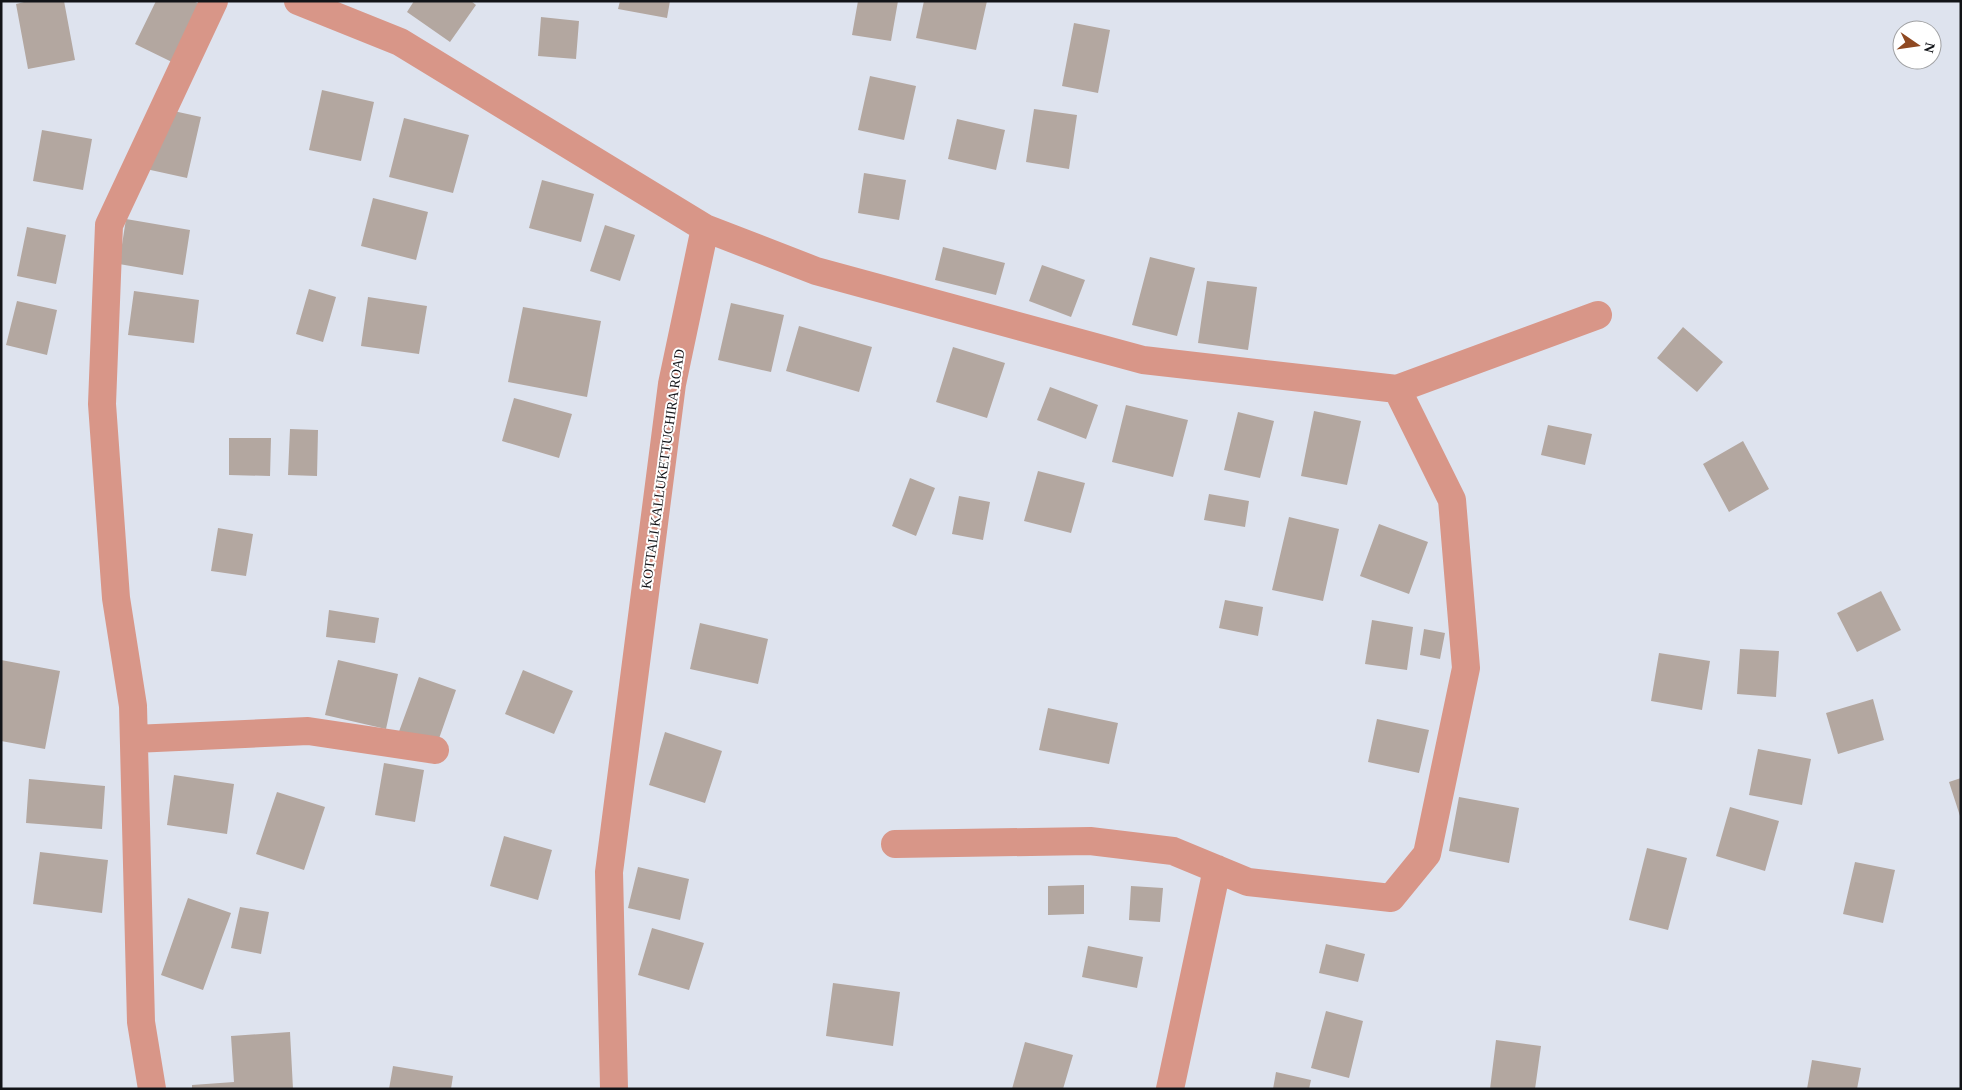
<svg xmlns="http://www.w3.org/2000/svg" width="1962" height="1090" viewBox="0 0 1962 1090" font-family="Georgia,serif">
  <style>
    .building { fill: #b3a7a0 }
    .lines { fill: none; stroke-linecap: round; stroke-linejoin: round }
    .minor { stroke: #d89688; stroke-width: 28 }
    .labels { text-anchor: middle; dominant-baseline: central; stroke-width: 4; stroke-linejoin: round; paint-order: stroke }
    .street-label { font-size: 14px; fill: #121418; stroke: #fff }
  </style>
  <rect width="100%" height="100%" fill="#dee3ee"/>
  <!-- building -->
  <path class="building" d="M28 1H64L75 60 28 69 16 4Z
    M156 1H193L204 6 176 64 135 44Z
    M414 1H471L476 5 450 42 407 12Z
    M620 1H670L667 18 618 9Z
    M858 1H898L891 41 852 35Z
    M924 1H987L976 50 916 38Z
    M541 17 579 21 576 59 538 56Z
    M1074 23 1110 30 1098 93 1062 86Z
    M870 76 916 86 904 140 858 130Z
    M322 90 374 102 361 161 309 150Z
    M160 108 201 117 187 178 146 169Z
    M1034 109 1077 115 1069 169 1026 162Z
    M404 118 469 135 453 193 389 177Z
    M957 119 1005 130 996 170 948 159Z
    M42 130 92 139 83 190 33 181Z
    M864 173 906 180 899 220 858 213Z
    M542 180 594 194 581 242 529 228Z
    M373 198 428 212 416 260 361 246Z
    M126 219 190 230 183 275 119 264Z
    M605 225 635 235 620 281 590 271Z
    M27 227 66 235 56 284 17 276Z
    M943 247 1005 263 996 295 935 280Z
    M1150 257 1195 268 1177 336 1132 325Z
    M1042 265 1085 280 1071 317 1029 301Z
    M1207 281 1257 287 1248 350 1198 343Z
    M309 289 336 297 323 342 296 334Z
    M134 291 199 300 194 343 128 335Z
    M368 297 427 306 419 354 361 346Z
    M17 301 57 310 47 355 6 345Z
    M731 303 784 315 771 372 718 360Z
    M523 307 601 321 587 397 508 382Z
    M799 326 872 347 859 392 786 371Z
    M1683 327 1723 362 1697 392 1657 358Z
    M953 347 1005 363 987 418 936 402Z
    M1050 387 1098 405 1086 439 1037 420Z
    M514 398 572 414 559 458 502 441Z
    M1126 405 1188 420 1173 477 1112 462Z
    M1314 411 1361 421 1347 485 1301 476Z
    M1238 412 1274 421 1260 478 1224 470Z
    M1548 425 1592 434 1585 465 1541 455Z
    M290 429 318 430 317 476 288 475Z
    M229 438H271L270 476 229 475Z
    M1743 441 1769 489 1729 512 1703 464Z
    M1038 471 1085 483 1071 533 1024 521Z
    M910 478 935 488 916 536 892 526Z
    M1209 494 1249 501 1245 527 1204 520Z
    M959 496 990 502 983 540 952 534Z
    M1289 517 1339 529 1323 601 1272 590Z
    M1379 524 1428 542 1409 594 1360 576Z
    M218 528 253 534 246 576 211 571Z
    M1881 591 1901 630 1857 652 1837 613Z
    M1225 600 1263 607 1258 636 1219 628Z
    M329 610 379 618 375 643 326 637Z
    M1372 620 1413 627 1407 670 1365 664Z
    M700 623 768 639 758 684 690 669Z
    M1424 629 1445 633 1440 659 1420 655Z
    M1740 649 1779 651 1776 697 1737 694Z
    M1659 653 1710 661 1702 710 1651 701Z
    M1 660 60 671 45 749 1 741Z
    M338 660 398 674 386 729 325 715Z
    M523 670 573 691 554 734 505 714Z
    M419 677 456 690 435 750 397 737Z
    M1873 699 1884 740 1838 754 1826 713Z
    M1048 708 1118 723 1109 764 1039 750Z
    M1377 719 1429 730 1419 773 1368 762Z
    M665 732 722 751 705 803 649 785Z
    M1758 749 1811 759 1802 805 1749 795Z
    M384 763 424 770 415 822 375 815Z
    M174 775 234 784 227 834 167 825Z
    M1961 778V816H1960L1949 782Z
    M29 779 105 786 102 829 26 823Z
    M277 792 325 807 304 870 256 854Z
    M1459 797 1519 808 1509 863 1449 851Z
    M1730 807 1779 821 1765 871 1716 856Z
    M504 836 552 850 538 900 490 886Z
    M1647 848 1687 858 1668 930 1629 920Z
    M40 852 108 860 102 913 33 904Z
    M1855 862 1895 870 1883 923 1843 914Z
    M638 867 689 879 680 920 628 908Z
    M1084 885V914L1048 915V886Z
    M1131 886 1163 888 1160 922 1129 920Z
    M188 898 231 913 203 990 161 975Z
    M240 907 269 912 261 954 231 948Z
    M652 928 704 943 689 990 638 975Z
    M1326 944 1365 954 1358 982 1319 973Z
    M1088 946 1143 957 1137 988 1082 977Z
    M833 983 900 992 893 1046 826 1036Z
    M1326 1011 1363 1021 1349 1078 1311 1068Z
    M290 1032 293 1089H192V1085L234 1082 231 1036Z
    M1496 1040 1541 1046 1535 1089H1490Z
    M1025 1042 1073 1055 1063 1089H1012Z
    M1812 1060 1861 1068 1857 1089H1807Z
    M393 1066 453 1076 451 1089H389Z
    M1276 1072 1311 1080 1309 1089H1273Z"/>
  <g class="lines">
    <!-- minor -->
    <path class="minor" d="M298 1 400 42 705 228 672 384 609 872 614 1089
      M705 228 816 271 1143 360 1397 389 1452 500 1466 668 1427 854 1391 898 1248 882 1173 851 1090 841 895 844
      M1397 389 1598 315
      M134 739 308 731 435 750
      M152 1089 141 1022 133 706 116 598 102 404 109 225 214 1
      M1170 1089 1217 869"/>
  </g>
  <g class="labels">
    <!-- street labels -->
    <g class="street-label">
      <text transform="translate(663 469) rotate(-82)">KOTTALI KALLUKETTUCHIRA ROAD</text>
    </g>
  </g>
  <!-- border -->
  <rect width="1962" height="1090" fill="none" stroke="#121418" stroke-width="5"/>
  <!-- north arrow -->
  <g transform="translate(1917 45) rotate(103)"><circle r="24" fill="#ffffff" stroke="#a0a1a3"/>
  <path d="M0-4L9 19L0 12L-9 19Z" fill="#8f4922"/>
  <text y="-8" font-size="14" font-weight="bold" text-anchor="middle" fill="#121418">N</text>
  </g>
</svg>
